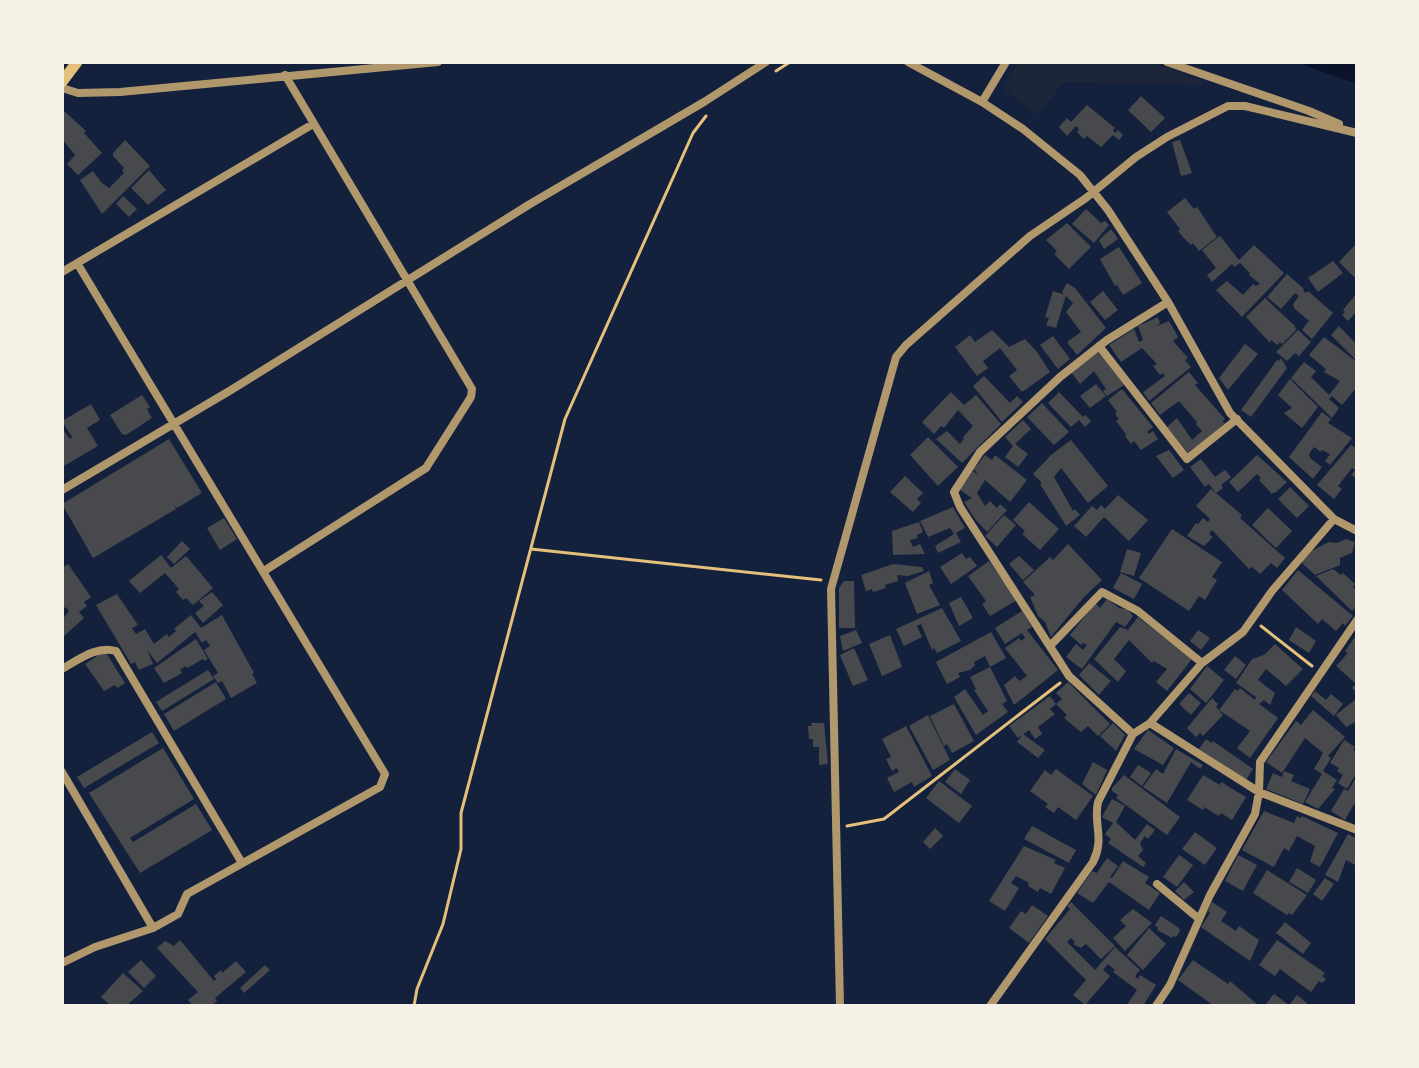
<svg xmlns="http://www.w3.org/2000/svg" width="1419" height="1068" viewBox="0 0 1419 1068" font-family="Figtree,sans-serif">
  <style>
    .green { fill: #1d2539 }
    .water { fill: #0b132b }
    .building { fill: #48494c }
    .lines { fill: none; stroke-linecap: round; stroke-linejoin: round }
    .path { stroke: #e5c07b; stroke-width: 3 }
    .minor { stroke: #b1986c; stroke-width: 8 }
    .secondary { stroke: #e5c07b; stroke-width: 11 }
  </style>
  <rect width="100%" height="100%" fill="#14213d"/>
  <!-- green -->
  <path class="green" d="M1017 62H1150L1204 81 1203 85 1065 82 1036 115 1004 89Z"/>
  <!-- water -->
  <path class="water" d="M1295 62H1357V84Z"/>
  <!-- building -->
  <path class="building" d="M1141 96 1165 118 1151 132 1128 110Z
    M1087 105 1115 128 1113 130 1115 133 1118 130 1123 135 1119 140 1113 135 1101 147 1087 136 1084 139 1077 132 1079 129 1076 126 1067 136 1059 127 1067 118 1071 122Z
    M62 109 86 131 84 133 102 153 78 175 67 164 75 155 62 139Z
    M125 140 150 166 102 214 80 180 93 171 101 182 109 188 124 173 122 170 124 168 113 156V153Z
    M1180 140 1192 173 1181 176 1172 142Z
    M149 170 166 190 148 205 131 188Z
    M123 196 137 209 129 217 116 204Z
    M1185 198 1194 209 1197 207 1217 237 1199 251 1193 243 1191 245 1183 237 1178 231 1180 229 1167 212Z
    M1086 209 1101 223 1105 221 1109 225 1094 243 1072 224Z
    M1067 223 1091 247 1069 269 1054 254 1057 251 1046 240Z
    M1111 229 1118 239 1104 249 1099 240Z
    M1220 236 1239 260 1254 245 1284 273 1242 317 1216 290 1227 281 1243 295 1253 284 1256 286 1260 284 1249 275 1250 273 1240 263 1234 267 1232 264 1212 282 1207 275 1216 268 1202 250Z
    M1354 246 1357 249V280L1339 262Z
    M1119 247 1142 283 1123 295 1117 285 1115 286 1100 259Z
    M1333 261 1343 273 1318 292 1308 278Z
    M1287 274 1304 289 1303 291 1306 293 1308 291 1333 313 1312 339 1302 330 1309 321 1294 308 1293 304 1299 296 1295 293 1281 309 1267 297Z
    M1067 283 1075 288 1106 328 1077 355 1067 342 1081 332 1066 312 1073 303 1062 292Z
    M1053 291 1066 295 1056 328 1046 325 1049 318 1045 317Z
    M1103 291 1118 310 1105 320 1090 302Z
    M1357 293V311L1348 321 1342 315 1345 312 1343 310Z
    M1265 298 1295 326 1296 330 1282 344 1280 342 1277 345 1271 340 1270 343 1246 317Z
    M1158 317 1160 323 1157 326 1169 321 1178 337 1173 341 1188 358 1185 360 1191 367 1149 401 1143 392 1165 376 1163 373 1160 375 1153 366 1157 364 1142 348 1121 362 1109 345 1134 329 1139 342 1143 340 1138 326Z
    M1339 326 1357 345V361L1331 335Z
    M992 330 1009 347 1025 339 1037 352 1050 372 1022 392 1009 376 1017 370 1000 348 983 361 988 368 977 376 955 347 970 335 975 342Z
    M1298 330 1311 342 1299 356 1295 353 1287 361 1276 352Z
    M1053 336 1070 359 1058 369 1040 345Z
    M1324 337 1357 362V387L1342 405 1332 396 1329 399 1339 408 1332 418 1291 378 1304 362 1316 371 1311 377 1329 395 1340 381 1324 372 1326 369 1309 355Z
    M1245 344 1258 354 1228 390 1219 378Z
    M1099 352 1124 385 1107 396 1103 391 1106 389 1094 371 1080 384 1071 372Z
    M1281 358 1287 368 1251 417 1241 410 1277 360 1279 361Z
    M1189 372 1198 383 1195 385 1225 419 1222 421 1225 423 1189 454 1167 427 1177 418 1192 440 1202 431 1196 424 1197 422 1179 401 1160 415 1151 403Z
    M984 376 1010 403 1017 396 1023 402 1002 422 973 386Z
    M1290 379 1318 407 1302 428 1284 413 1292 408 1278 395Z
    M1096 384 1106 396 1090 408 1080 396Z
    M1122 389 1153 427 1147 432 1149 434 1153 431 1158 439 1141 450 1134 441 1131 444 1125 436 1126 434 1116 421 1119 419 1115 414 1117 412 1108 400Z
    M951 392 964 405 976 395 1001 424 962 463 936 439 947 431 960 444 964 439 963 437 973 426 958 410 944 428 941 426 934 434 922 422Z
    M1059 392 1083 417 1085 415 1091 421 1085 427 1079 420 1071 427 1048 403Z
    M142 395 150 407 147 409 152 418 126 435 122 434 110 415Z
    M1042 403 1069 432 1054 445 1027 417Z
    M91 404 100 420 87 428 98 446 62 467V428L70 439 72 437 62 421Z
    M1322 412 1331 419 1328 423 1352 438 1330 465 1325 461 1330 454 1322 450 1321 452 1314 447 1309 454 1310 458 1322 467 1313 479 1289 457Z
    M1023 420 1031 429 1015 444 1028 454 1018 467 1005 457 1013 446 1005 437Z
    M928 437 958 467 938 486 910 455Z
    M169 439 202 493 177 508 174 505 176 509 93 558 62 504Z
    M1071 440 1108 486 1088 503 1061 468 1054 477 1073 511 1075 509 1080 515 1066 526 1040 484 1042 483 1033 474 1051 455Z
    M1351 445 1357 449V479L1351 475 1355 470 1352 468 1338 486 1342 489 1334 499 1317 485Z
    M1169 450 1184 470 1173 478 1156 456Z
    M985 455 992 460 995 455 1027 480 1010 502 985 480 977 493 985 506 990 501 997 508 1000 504 1007 510 987 532 975 519 964 502 972 498 960 490 973 471 979 476 974 469Z
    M1257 455 1287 482 1275 493 1274 492 1272 494 1259 480 1261 478 1257 474 1238 492 1229 482Z
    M1201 459 1215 477 1225 470 1231 477 1221 485 1223 488 1216 493 1209 484 1205 487 1190 467Z
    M905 476 923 493 917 499 921 503 913 512 890 492Z
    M1290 487 1309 506 1297 518 1278 499Z
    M1211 489 1242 515 1240 518 1285 558 1277 568 1271 563 1260 574 1252 567 1249 569 1212 530 1209 534 1213 537 1204 546 1187 536 1196 523 1198 524 1203 518 1208 522 1210 519 1196 506Z
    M1118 495 1148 520 1129 541 1104 517 1086 537 1074 526 1092 506 1097 510 1101 505 1105 509Z
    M1029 502 1059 529 1040 550 1022 534 1025 531 1013 520Z
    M953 507 965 528 956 533 961 542 938 553 935 546 954 534 950 528 928 537 920 521Z
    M1268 508 1292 531 1276 548 1252 525Z
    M1004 515 1016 525 997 547 985 536Z
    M224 518 237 539 220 550 207 528Z
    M919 522 923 532 917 535 918 538 910 540 913 547 920 544 925 554 893 555 892 531Z
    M1172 529 1222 562 1212 577 1217 580 1205 600 1199 596 1189 611 1139 578Z
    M1346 539 1355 542 1352 553 1340 558V565L1315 575 1303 564 1302 560 1309 552 1329 542 1337 543Z
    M182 541 190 549 174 564 167 557Z
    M1068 544 1102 580 1083 598 1051 637 1045 622 1038 616 1030 597 1035 595 1023 582 1050 557 1053 560Z
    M1127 549 1141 553 1134 576 1120 572Z
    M962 553 966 559 970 557 977 566 951 584 940 567Z
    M161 555 171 568 186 556 213 588 193 605 186 598 183 600 176 592 179 589 165 573 140 593 129 581Z
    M1019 556 1034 570 1023 580 1009 564Z
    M989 561 1017 600 990 616 982 604 986 601 968 576Z
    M68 564 91 597 84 602 87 606 79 612 84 618 64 636 62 620 69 611 66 607 62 610V568Z
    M893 564 922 567 924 571 908 576 897 575 898 581 885 585 886 588 873 592 872 589 866 591 861 575Z
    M1333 569 1341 575 1343 573 1355 584 1353 587 1357 592V606L1352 611 1316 576Z
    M1298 570 1353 616 1345 626 1343 623 1336 631 1322 619 1318 624 1282 590Z
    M929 571 933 583 929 585 940 605 917 614 905 583Z
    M1121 573 1142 584 1134 599 1113 588Z
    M844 581H854L855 628H839V588Z
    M212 592 223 605 203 623 195 613 204 606 199 601Z
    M117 594 138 625 132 628 136 634 145 629 154 644 167 634 169 637 176 631 174 629 191 615 201 628 222 615 254 673 252 674 257 683 231 698 222 681 218 683 213 676 218 673 204 650 210 646 206 640 202 643 195 632 157 663 147 650 153 664 139 670 135 662 131 664 96 605Z
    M961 597 973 618 959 626 949 603Z
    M1107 599 1119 608 1127 609 1133 616 1125 627 1116 622 1082 669 1066 657 1076 644 1083 650 1087 645 1083 643 1081 645 1070 635 1095 603 1100 608Z
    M942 608 961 641 937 653 934 648 932 650 921 624 917 626 922 637 904 646 896 629Z
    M1022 611 1032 627 1027 630 1058 670 1014 705 1004 685 1015 676 1019 681 1027 676 1005 648 1019 638 1021 641 1025 638 1022 633 1005 644 995 628Z
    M1138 617 1192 659 1167 691 1156 682 1167 669 1154 661 1152 663 1129 640 1114 659 1126 671 1118 682 1094 659 1120 627 1128 630Z
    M1296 627 1316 641 1309 653 1289 640Z
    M856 630 862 643 843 651 840 636Z
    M1198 630 1210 638 1201 650 1190 641Z
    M991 632 1006 658 990 667 985 656 974 662 975 665 970 670 958 673 960 677 947 684 936 662Z
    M1357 634V693L1352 688 1356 684 1336 666 1348 653 1345 651Z
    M890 635 902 667 882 676 869 644Z
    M196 639 208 659 204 661 203 659 187 668 186 666 180 670 182 673 164 683 154 668Z
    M1275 644 1303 669 1286 686 1266 669 1258 680 1275 693 1270 705 1264 700 1259 704 1278 718 1250 758 1237 748 1250 731 1219 710 1235 689 1238 691 1240 688 1255 700 1256 697 1236 683 1252 659 1264 655Z
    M854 648 868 680 853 686 840 655Z
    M105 651 125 683 117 688 115 685 104 691 85 664Z
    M1235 656 1246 665 1236 679 1224 670Z
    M1089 663 1111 681 1099 695 1079 675Z
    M1207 666 1224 680 1206 703 1190 689Z
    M990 667 1007 701 1002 704 1008 712 976 735 954 697 965 689 983 715 988 711 974 690 976 689 970 677Z
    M208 670 214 679 162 711 156 702Z
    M216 682 226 699 174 731 164 714Z
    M1068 682 1110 724 1098 736 1088 726 1081 732 1064 718 1067 715 1056 704 1062 699 1056 693Z
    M1315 691 1326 700 1331 694 1343 704 1334 716 1311 696Z
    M1189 693 1201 703 1191 715 1179 704Z
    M1050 696 1056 704 1050 709 1055 714 1038 727 1042 734 1035 739 1029 730 1018 738 1009 726Z
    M1212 698 1218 704 1216 707 1223 715 1203 736 1200 733 1196 737 1187 728Z
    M1357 698V721L1346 727 1336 715Z
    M954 704 974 741 952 753 947 744 944 746 930 716Z
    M1313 710 1345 737 1328 756 1331 758 1323 771 1337 780 1332 788 1335 789 1318 809 1305 802 1322 774 1314 769 1323 753 1305 738 1282 773 1266 762 1296 721 1301 725Z
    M928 715 950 760 933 770 909 726Z
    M811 723H824L828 764 819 765V747H813V739H809L808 726H812Z
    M1113 723 1125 735 1116 751 1100 736Z
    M906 726 932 776 914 787 912 782 894 792 887 778 899 772 897 768 892 771 886 759 891 757 882 739Z
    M1148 730 1174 748 1163 765 1134 749Z
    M152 732 159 743 84 788 77 777Z
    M1023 734 1045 750 1038 758 1017 742Z
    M1206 739 1212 743 1213 741 1253 769 1246 780 1199 749Z
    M1344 740 1355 747 1353 750 1357 752V772L1347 789 1338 783 1343 775 1337 771 1339 768 1330 763Z
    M163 748 194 799 130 838 133 842 196 804 212 830 140 873 89 793Z
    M1176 749 1203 765 1200 769 1191 762 1167 803 1143 787 1156 769 1163 774Z
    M1093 762 1107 770 1096 795 1082 784Z
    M1138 765 1151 773 1142 786 1130 777Z
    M955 769 970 780 961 794 945 782Z
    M1056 769 1093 796 1076 820 1058 807 1054 813 1045 807 1048 804 1030 791 1045 770 1051 775Z
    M1284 771 1294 775 1291 781 1310 789 1303 804 1266 789 1273 773 1282 777Z
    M1124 775 1180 817 1167 835 1116 798 1118 795 1112 791V788Z
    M1203 775 1220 785 1221 782 1246 797 1232 820 1221 813 1219 816 1204 807 1203 810 1187 800Z
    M1357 776V799L1345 820 1331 811 1344 789 1348 791Z
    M939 781 972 806 959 823 926 798Z
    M1112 799 1125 806 1116 822 1135 840 1147 824 1155 830 1148 839 1145 836 1140 843 1143 850 1138 856 1146 863 1143 867 1108 843 1111 839 1105 834 1113 823 1102 817Z
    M1264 811 1294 823 1297 816 1301 818 1302 816 1338 833 1320 867 1310 862 1315 846 1297 836 1289 851 1284 848 1274 867 1242 850Z
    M1032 826 1076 850 1069 863 1024 839Z
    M935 828 943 836 930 849 923 842Z
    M1195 832 1217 848 1205 865 1182 849Z
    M1348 834 1357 839V866L1346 860 1338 882 1325 875Z
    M1024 846 1056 860 1054 863 1065 868 1051 894 1040 888 1038 892 1028 886 1029 883 1016 876 1011 883 1019 888 1005 911 989 901Z
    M1179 855 1193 865 1177 887 1163 877Z
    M1238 855 1257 865 1243 891 1225 881Z
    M1107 858 1118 866 1110 877 1112 878 1123 861 1149 877 1145 883 1160 893 1149 910 1109 882 1093 903 1077 893 1092 871 1097 873Z
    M1297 868 1316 880 1308 893 1289 882Z
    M1267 870 1307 895 1292 915 1289 913 1287 915 1253 893Z
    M1325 878 1334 884 1322 901 1313 894Z
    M1184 882 1194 892 1184 900 1175 891Z
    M1071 902 1115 946 1101 959 1086 944 1081 948 1073 944 1075 942 1071 938 1067 942 1095 970 1115 947 1140 970 1135 976 1138 979 1140 975 1156 985 1143 1006H1126L1137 990 1113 972 1115 970 1108 964 1103 970 1110 976 1085 1005 1073 995 1086 980 1045 939 1070 909 1067 906Z
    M1212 902 1227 912 1221 921 1236 931 1239 926 1259 940 1250 961 1201 927 1210 913 1208 911Z
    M1032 905 1048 916 1029 943 1009 928 1021 911 1026 914Z
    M1133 909 1152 923 1125 951 1113 938 1126 926 1120 920Z
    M1161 916 1179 928 1180 931 1176 937 1173 936 1172 938 1157 930 1158 928 1155 925Z
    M1285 922 1311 943 1303 954 1276 933Z
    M1149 928 1166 944 1143 970 1127 955Z
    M180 940 214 981 216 979 214 976 221 970 222 973 236 961 246 972 215 998 217 1001 211 1006H193L188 1000 198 992 157 948 165 941 174 946Z
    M1277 940 1325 973 1322 976 1326 979 1322 983 1319 981 1311 992 1280 969 1275 976 1259 965Z
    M141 960 156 976 144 988 128 972Z
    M1193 960 1228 984 1230 981 1257 1004 1255 1006H1214L1178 980Z
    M265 965 270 970 244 993 240 988Z
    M123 973 143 991 126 1006H111L101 997Z
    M1274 994 1289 1005 1297 995 1307 1003 1304 1006H1264Z"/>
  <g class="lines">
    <!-- path -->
    <path class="path" d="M776 71 790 62
      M531 549 821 580
      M1261 626 1312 666
      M847 826 884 819 1060 683
      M414 1006 417 989 443 924 461 849V813L565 419 693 133 706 116"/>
    <!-- minor -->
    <path class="minor" d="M908 62 982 102 1023 129 1080 175 1108 210 1168 302 1230 413 1334 519 1357 531
      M1167 62 1309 111 1339 124
      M62 88 78 93 120 92 438 62
      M982 102 1006 62
      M62 272 313 124
      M1099 346 1187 459 1237 419
      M62 490 231 390 530 204 704 102 766 62
      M264 571 426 468 471 397 472 389 285 75
      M1050 646 1102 592 1138 611 1202 663
      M62 669C78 660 97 645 116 651L242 863
      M1150 723 1259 792 1357 830
      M1133 734 1069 676 960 507 954 492 980 452 1060 377 1107 340 1168 302
      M62 772 153 928
      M1157 884 1198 918
      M62 963 95 947 153 928 178 914 187 894 380 787 385 774 77 263
      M840 1006 831 589 896 357 906 345 1030 236 1086 198 1136 157 1167 137 1228 106H1245L1357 133
      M990 1006 1093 862C1105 838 1093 824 1098 802L1133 734 1150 723 1202 663 1243 632 1272 591 1334 519
      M1156 1006 1170 985 1210 895 1255 814 1259 792 1260 762 1357 620"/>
    <!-- secondary -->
    <path class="secondary" d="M62 82 77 62"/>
  </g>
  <!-- border -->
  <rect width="1419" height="1068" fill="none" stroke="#f6f1e7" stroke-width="128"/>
</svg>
